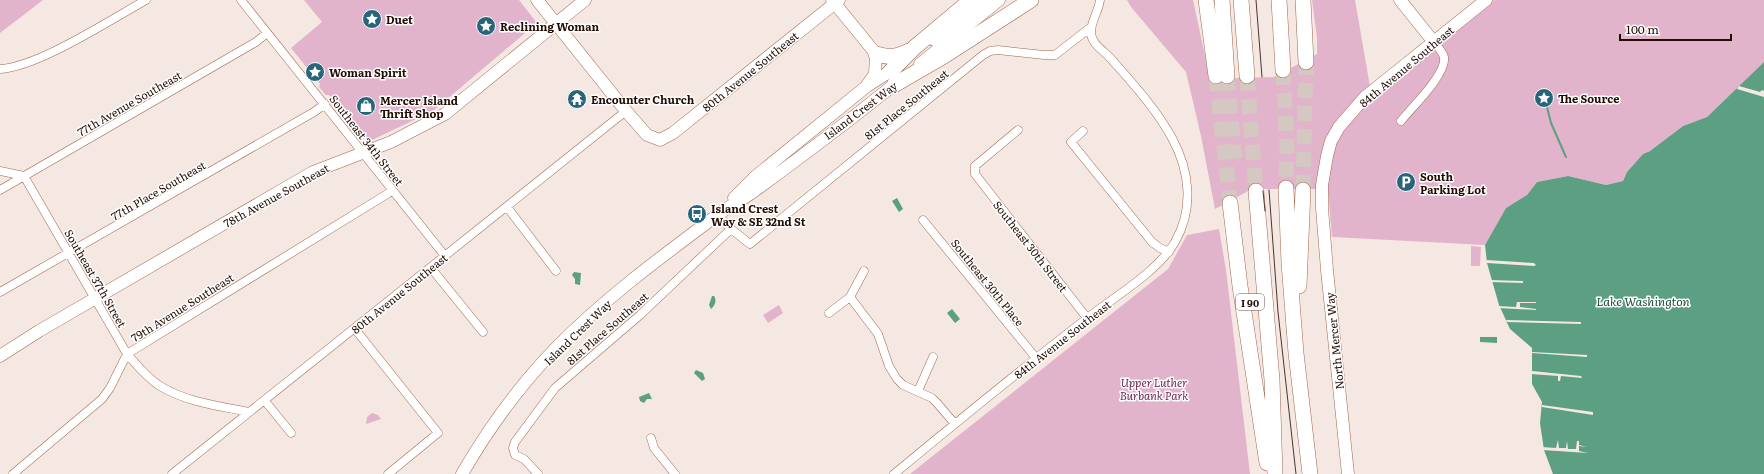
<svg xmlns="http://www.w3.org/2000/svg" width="1764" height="474" viewBox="0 0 1764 474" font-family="Literata,serif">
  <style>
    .green { fill: #e2b4cc }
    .water { fill: #5c9f83 }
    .pier { fill: #f5e8e2 }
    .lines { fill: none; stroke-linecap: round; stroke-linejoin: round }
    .stream { stroke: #5c9f83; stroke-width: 2 }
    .highway-tunnel { stroke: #d5c7c1; stroke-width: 15; stroke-dasharray: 15 8; stroke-linecap: butt }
    .street-casing { stroke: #a1674d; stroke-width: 9 }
    .secondary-casing { stroke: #a1674d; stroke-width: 13 }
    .highway-casing { stroke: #a1674d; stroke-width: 16 }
    .street { stroke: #fff; stroke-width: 8 }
    .secondary { stroke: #fff; stroke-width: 12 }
    .highway { stroke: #fff; stroke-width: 15 }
    .tram { stroke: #4a362e; stroke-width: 1 }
    .labels { text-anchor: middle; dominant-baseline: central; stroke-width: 3; stroke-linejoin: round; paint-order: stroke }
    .shield { fill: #fff; stroke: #64554f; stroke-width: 1 }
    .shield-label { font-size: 10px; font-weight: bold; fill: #220c03 }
    .poi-label { font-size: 11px; font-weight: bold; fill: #220c03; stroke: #fff; text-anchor: start }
    .street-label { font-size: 11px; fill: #220c03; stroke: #fff }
    .park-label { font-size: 11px; font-style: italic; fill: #6b2651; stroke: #fff }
    .water-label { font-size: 12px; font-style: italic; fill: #1a503c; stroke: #fff }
  </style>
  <rect width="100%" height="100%" fill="#f5e8e2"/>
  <!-- green -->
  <path class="green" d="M0 0H43L0 33Z
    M304 0H519L537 23 433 111 372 140 363 138 329 95H326L319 87 320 84 291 48 322 22Z
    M1127 0H1193L1210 79 1274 77 1317 54V38L1312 0H1355L1372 98 1494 0H1764V62L1707 117 1683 126 1650 151 1643 154 1627 172 1623 181 1606 185 1568 176 1537 182 1527 195 1506 208 1485 245 1332 237 1328 189H1252L1215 209 1201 136 1186 72 1131 7Z
    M1219 229 1226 270 1250 474H910L1168 269 1187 235Z
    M1471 246 1481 247 1480 266H1471Z
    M779 305 783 313 768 323 763 315Z
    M372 413 378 415 381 419 366 424 367 417Z"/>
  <!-- water -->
  <path class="water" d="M1764 62V474H1553L1544 450 1540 423 1542 402 1532 384V348L1510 329 1499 305 1487 263 1485 245 1506 208 1527 195 1537 182 1568 176 1606 185 1623 181 1627 172 1643 154 1650 151 1683 126 1707 117Z
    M897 198 903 209 899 212 892 201Z
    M574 272 581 273 580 285 575 284V279L572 275Z
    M712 296H714C717 300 715 306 711 309L709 305Z
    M952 309 960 319 955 323 947 313Z
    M1480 337H1497V343L1480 342Z
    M696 370 703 373 705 379 702 381 694 373Z
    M649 393 652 399H647L644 403 640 401 639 397Z"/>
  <!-- pier -->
  <path class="pier" d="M1739 86 1760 92 1762 90 1764 91V97L1737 89Z
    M1486 260 1534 263 1536 265 1534 266 1487 263Z
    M1489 280 1523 281V283L1489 282Z
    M1517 302H1536V303H1520V307L1536 309V310L1498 308 1497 306 1516 307Z
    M1506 320 1581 322V324L1507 322Z
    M1532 352 1587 355V357L1532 353Z
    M1532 371 1581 376 1582 378 1561 376 1560 381H1558V376L1531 374Z
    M1542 405 1593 412V415L1542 407Z
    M1558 440 1559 448H1566L1567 441 1568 449H1576L1577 441H1579V445L1587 447 1579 446V451L1588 453 1542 450V447L1556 448Z"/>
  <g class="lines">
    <!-- stream -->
    <path class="stream" d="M1544 98 1545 99V97L1543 96 1544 100 1547 98 1544 94 1541 96V99L1546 103 1551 123 1566 157"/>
    <!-- highway-tunnel -->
    <path class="highway-tunnel" d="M1283 70 1287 146 1286 188
      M1216 76 1230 203
      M1227 76 1235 159
      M1247 76 1256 191
      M1303 190 1306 62"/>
    <!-- street casing -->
    <g class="street-casing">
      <path id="street" d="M241 0 445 256
        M0 69C38 67 110 20 146 0
        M1401 121C1412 107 1447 74 1444 57 1442 51 1437 46 1433 41
        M1018 130 975 166V174L1087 318
        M1083 131 1071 142 1152 242 1160 248 1169 252
        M0 171 24 176 127 354C137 365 147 378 160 386 186 402 219 406 249 412
        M0 190 256 42 267 33
        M507 207 556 271
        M718 215 731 229 750 244 983 55 990 51 998 50 1044 55H1055L1091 27
        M923 220 1036 358
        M431 268 483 332
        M0 292 314 112 325 104
        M850 297 878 334 889 366 897 379 903 385 932 398 937 403 955 424
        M829 313 850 297 864 271
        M355 329 438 433 388 474
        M918 391 933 357
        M265 401 291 433
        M651 438 654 448 675 474
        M13 474 102 399 110 388 127 354 392 191
        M172 474 626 111
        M538 474 524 459 515 455 513 448 515 442 555 388 640 315 731 229
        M894 474C957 422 1020 370 1085 320 1112 298 1158 272 1175 242 1194 209 1190 171 1172 138 1157 110 1134 85 1113 61 1106 52 1093 46 1091 34 1090 22 1099 11 1100 0"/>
    </g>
    <!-- secondary casing -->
    <g class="secondary-casing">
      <path id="secondary" d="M537 0 626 111 647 135 660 140 673 133 839 0
        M832 0 876 54 875 74 867 85
        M1400 0 1433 41
        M934 40 987 0
        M920 64 999 0
        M734 198 756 176 867 86 897 67
        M0 356 39 331 313 172 391 142 445 114 585 0
        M462 474C488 429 520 385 556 348 604 299 661 257 716 216 729 206 744 199 757 189 805 154 854 117 901 79
        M1348 474 1327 270 1322 208V185L1327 156 1331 141 1339 127 1365 97 1486 0"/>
    </g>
    <!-- highway casing -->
    <g class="highway-casing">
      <path id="highway" d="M1206 0 1216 76
        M1222 0 1227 76
        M1241 0 1247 76
        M1279 0 1283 70
        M1303 0 1306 62
        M876 54C889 58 897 57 909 51
        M890 72 915 47 971 0
        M894 85 944 56 1031 0
        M1286 188 1289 263 1296 353 1310 474
        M1256 191 1272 380 1275 474
        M1230 203 1240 286 1267 463
        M1299 286 1303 190"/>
    </g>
    <!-- street -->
    <use href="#street" class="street"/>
    <!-- secondary -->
    <use href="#secondary" class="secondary"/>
    <!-- highway -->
    <use href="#highway" class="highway"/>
    <!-- tram -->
    <path class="tram" d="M1256 0 1262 77
      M1269 190 1278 312 1296 474
      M1263 191 1265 211"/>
  </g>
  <!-- icons -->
  <defs>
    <g id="sight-disc" transform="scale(1)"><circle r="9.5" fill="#27657b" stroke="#fff"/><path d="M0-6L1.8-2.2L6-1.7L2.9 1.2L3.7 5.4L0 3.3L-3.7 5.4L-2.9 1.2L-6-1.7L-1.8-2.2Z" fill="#fff"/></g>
    <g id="temple-disc" transform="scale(1)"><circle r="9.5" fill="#27657b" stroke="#fff"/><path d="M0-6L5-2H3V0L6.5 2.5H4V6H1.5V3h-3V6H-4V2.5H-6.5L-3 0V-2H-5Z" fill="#fff"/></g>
    <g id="shop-disc" transform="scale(1)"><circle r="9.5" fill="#27657b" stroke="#fff"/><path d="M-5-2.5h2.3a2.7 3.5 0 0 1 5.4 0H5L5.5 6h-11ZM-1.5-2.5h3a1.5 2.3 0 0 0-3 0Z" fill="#fff"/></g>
    <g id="parking-disc" transform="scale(1)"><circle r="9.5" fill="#27657b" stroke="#fff"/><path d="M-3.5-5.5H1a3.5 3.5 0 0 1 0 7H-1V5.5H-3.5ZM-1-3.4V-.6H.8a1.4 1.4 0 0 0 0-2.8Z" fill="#fff"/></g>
    <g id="bus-disc" transform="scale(1)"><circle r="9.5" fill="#27657b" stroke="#fff"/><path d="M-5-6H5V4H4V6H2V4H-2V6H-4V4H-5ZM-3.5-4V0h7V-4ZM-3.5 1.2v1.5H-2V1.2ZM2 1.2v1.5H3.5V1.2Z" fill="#fff"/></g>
  </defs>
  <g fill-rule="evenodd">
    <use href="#sight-disc" x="372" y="19"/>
    <use href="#sight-disc" x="486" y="26"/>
    <use href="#sight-disc" x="315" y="72"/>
    <use href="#sight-disc" x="1544" y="98"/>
    <use href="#temple-disc" x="577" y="99"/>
    <use href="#shop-disc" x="366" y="106"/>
    <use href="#parking-disc" x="1406" y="182"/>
    <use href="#bus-disc" x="697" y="214"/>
  </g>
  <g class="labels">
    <!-- shield labels -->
    <rect class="shield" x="1236" y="294" width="28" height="16" rx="3"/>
    <g class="shield-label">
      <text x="1250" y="302">I 90</text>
    </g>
    <!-- poi labels -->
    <g class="poi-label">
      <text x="386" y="19">Duet</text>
      <text x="500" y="26">Reclining Woman</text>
      <text x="329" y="72">Woman Spirit</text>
      <text x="1558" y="98">The Source</text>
      <text x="591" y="99">Encounter Church</text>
      <text x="380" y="100">Mercer Island<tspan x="380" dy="13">Thrift Shop</tspan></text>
      <text x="1420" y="176">South<tspan x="1420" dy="13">Parking Lot</tspan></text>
      <text x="711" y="208">Island Crest<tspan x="711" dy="13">Way &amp; SE 32nd St</tspan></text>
    </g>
    <!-- street labels -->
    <g class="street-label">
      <text transform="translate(1406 66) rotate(-40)">84th Avenue Southeast</text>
      <text transform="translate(750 71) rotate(-39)">80th Avenue Southeast</text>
      <text transform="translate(129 103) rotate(-30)">77th Avenue Southeast</text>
      <text transform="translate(906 104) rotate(-39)">81st Place Southeast</text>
      <text transform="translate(860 110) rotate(-37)">Island Crest Way</text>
      <text transform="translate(367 140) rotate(52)">Southeast 34th Street</text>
      <text transform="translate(158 190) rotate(-30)">77th Place Southeast</text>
      <text transform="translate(276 195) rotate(-29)">78th Avenue Southeast</text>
      <text transform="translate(1031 246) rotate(52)">Southeast 30th Street</text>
      <text transform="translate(96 278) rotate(60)">Southeast 37th Street</text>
      <text transform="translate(988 282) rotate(51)">Southeast 30th Place</text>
      <text transform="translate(399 293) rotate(-39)">80th Avenue Southeast</text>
      <text transform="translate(182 307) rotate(-32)">79th Avenue Southeast</text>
      <text transform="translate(607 328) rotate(-41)">81st Place Southeast</text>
      <text transform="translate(577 332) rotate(-44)">Island Crest Way</text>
      <text transform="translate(1062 339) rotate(-38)">84th Avenue Southeast</text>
      <text transform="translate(1334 341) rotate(-96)">North Mercer Way</text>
    </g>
    <!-- park labels -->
    <g class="park-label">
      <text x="1154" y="382">Upper Luther<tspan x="1154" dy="13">Burbank Park</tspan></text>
    </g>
    <!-- water labels -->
    <g class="water-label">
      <text x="1643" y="301">Lake Washington</text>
    </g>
  </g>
  <!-- scale -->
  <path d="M1620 34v6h111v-6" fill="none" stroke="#220c03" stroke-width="2"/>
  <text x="1626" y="34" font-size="12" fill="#220c03" stroke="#ffffff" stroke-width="3" paint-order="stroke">100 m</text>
</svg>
